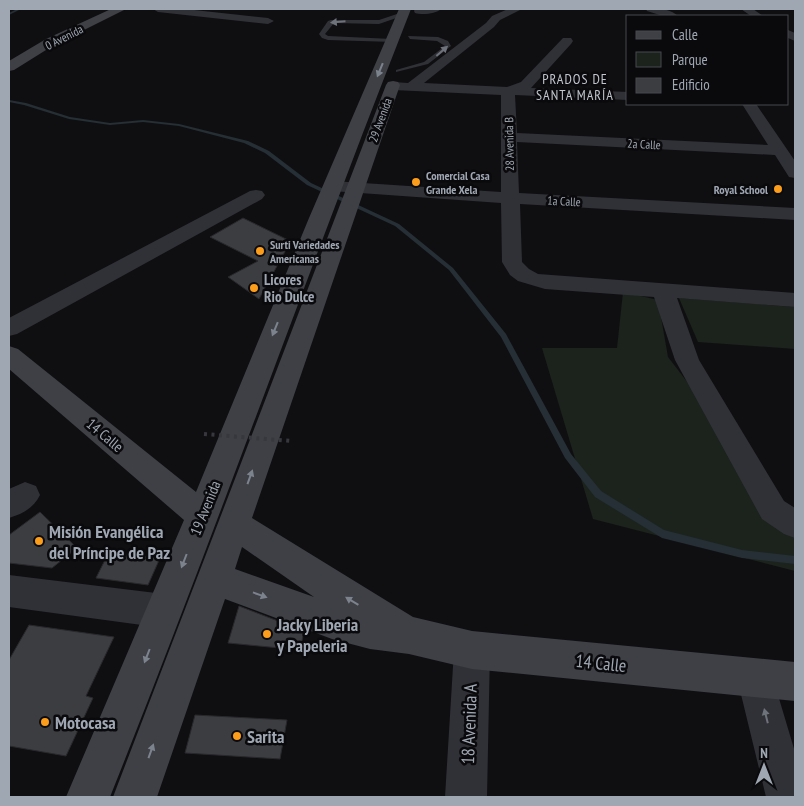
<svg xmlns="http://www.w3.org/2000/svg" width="804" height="806" viewBox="0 0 804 806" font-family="'PT Sans Narrow',sans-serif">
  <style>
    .green { fill: #1b231c }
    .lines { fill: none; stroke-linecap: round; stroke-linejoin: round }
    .stream { fill: #252f35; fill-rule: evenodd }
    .building { fill: #3b3d41; stroke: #29292d }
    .lane { fill: #303136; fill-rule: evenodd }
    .street { fill: #303136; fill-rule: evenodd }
    .secondary { fill: #3e4046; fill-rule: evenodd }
    .path-bridge { stroke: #36383d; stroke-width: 4; stroke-dasharray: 3 4.5; stroke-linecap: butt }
    .oneway { fill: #6d727b }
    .oneway2 { fill: #7d838d }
    .poi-dot { fill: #fc9e1b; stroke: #0a0a0c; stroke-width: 2 }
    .labels { text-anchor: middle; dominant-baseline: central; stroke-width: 5; stroke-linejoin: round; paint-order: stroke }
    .far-street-label { font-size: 12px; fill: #9fa7b3; stroke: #0a0a0c }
    .far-poi-label { font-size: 12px; font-weight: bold; fill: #9fa7b3; stroke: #0a0a0c; text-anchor: start }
    .far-neighbourhood-label { font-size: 14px; letter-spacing: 1px; fill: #c0c5ce; stroke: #0a0a0c }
    .poi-label { font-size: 15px; font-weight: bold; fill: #9fa7b3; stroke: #0a0a0c; text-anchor: start }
    .street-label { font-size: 15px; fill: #9fa7b3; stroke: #0a0a0c }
    .near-poi-label { font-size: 18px; font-weight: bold; fill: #9fa7b3; stroke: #0a0a0c; text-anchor: start }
    .near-street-label { font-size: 18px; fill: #9fa7b3; stroke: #0a0a0c }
  </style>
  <rect width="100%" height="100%" fill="#0f0f11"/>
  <!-- green -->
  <path class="green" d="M623 292 658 300 668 357 795 522V571L593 519 542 348H617Z
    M679 298 795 307V349L698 342Z"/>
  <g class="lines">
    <!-- stream -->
    <path class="stream" d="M17 9H21L9 15V13Z
      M9 100 26 103 70 117 110 123 143 120 179 124 248 141 269 151 311 183 399 224 453 268 506 334 571 454 601 491 664 530 742 550 795 556V564L742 558 662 538 595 497 565 458 501 337 449 270 395 226 307 185 265 153 244 143 179 126 143 122 110 125 69 119 24 105 9 102Z"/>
  </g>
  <!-- building -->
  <path class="building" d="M243 218 288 240 285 247 288 246 259 299 228 277 258 261 210 237Z
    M40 512 77 548 52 568 9 563V535Z
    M109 552 160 558 148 585 96 578Z
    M239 606 304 631 300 650 228 643Z
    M29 625 114 637 86 696 93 698 66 756 9 746V660Z
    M195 715 287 720 280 759 185 753Z"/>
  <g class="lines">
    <!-- lane -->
    <path class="lane" d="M403 12 405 15 379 24 334 23 325 34 328 36 392 39 394 40V42L328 40 322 38 319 34 328 21 331 20H379Z
      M408 36 438 37 448 41 451 46 428 64 396 72V70L424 62 445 46 437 41 410 39Z"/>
    <!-- street -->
    <path class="street" d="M153 9H185L268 18 274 21 268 24 158 12Z
      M415 9H441C436 14 422 15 415 13L414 11Z
      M508 9H522L500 20 494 27 424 83 507 87 521 82 563 38H571L573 41 571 44 531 88 628 92V100L515 95 517 133 768 145 742 104H756L795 161V178L789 177 775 155 517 142 519 193 795 208V220L520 204 522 262 529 269 538 274 795 293V307L677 298 699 360 784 501 795 508V538L784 534 762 519 675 360 654 297 545 289 518 281 510 275 502 262 501 203 332 191 326 190 323 186 326 182 332 181 501 192V95L393 90 386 86 393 82 408 83 486 23 492 16Z
      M646 9C657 9 670 8 678 16H663L647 11Z
      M741 9H753L763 16H751Z
      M788 30 795 33V41L788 38Z
      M256 190 262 191 265 195 262 199 17 334 9 336V318L250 191Z
      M25 482 36 486 40 495C34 508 22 514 9 518V489Z
      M9 575 164 594 176 599 181 611 176 623 164 628 9 607Z
      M472 632 485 637 490 650 487 797H445L454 650 459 637Z
      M756 659 769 665 795 752V797H766L737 678 743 665Z"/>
    <!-- secondary -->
    <path class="secondary" d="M111 9H126L54 45 14 70 9 71V61L46 39Z
      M399 9H411C308 271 214 536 110 797H66L184 520 9 369V346L18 349 196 492 309 218Z
      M393 81 398 82 400 85 252 518 413 617 472 631 795 662V701L472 669 409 654 370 649 332 639 225 599 157 797H113L386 85 388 82ZM242 547 314 597 235 569Z"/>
    <!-- path-bridge -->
    <path class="path-bridge" d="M204 434 291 441"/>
  </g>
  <!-- one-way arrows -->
  <defs><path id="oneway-solid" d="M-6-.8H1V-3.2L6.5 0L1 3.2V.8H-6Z" transform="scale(1.25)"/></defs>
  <g class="oneway">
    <use href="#oneway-solid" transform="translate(338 22) rotate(175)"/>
    <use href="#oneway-solid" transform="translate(442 51) rotate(-41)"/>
    <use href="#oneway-solid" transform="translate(766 716) rotate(-104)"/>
  </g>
  <g class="oneway2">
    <use href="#oneway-solid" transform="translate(380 70) rotate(112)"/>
    <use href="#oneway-solid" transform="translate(275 329) rotate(112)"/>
    <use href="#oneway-solid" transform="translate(250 477) rotate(-70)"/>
    <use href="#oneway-solid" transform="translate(184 561) rotate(111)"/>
    <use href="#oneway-solid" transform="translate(260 595) rotate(20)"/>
    <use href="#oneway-solid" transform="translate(352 601) rotate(-149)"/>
    <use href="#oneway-solid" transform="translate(147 656) rotate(111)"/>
    <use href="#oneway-solid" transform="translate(151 751) rotate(-70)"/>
  </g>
  <!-- markers -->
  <g class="poi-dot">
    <circle cx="416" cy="182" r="5"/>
    <circle cx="778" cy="189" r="5"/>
    <circle cx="260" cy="251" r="5"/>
    <circle cx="254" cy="288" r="5"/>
    <circle cx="39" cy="541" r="5"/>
    <circle cx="267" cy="634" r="5"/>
    <circle cx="45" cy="722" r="5"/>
    <circle cx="237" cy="736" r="5"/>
  </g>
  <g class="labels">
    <!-- far-street labels -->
    <g class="far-street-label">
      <text transform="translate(64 37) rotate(-27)">0 Avenida</text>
      <text transform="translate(380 120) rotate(-70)">29 Avenida</text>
      <text transform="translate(509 144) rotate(-91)">28 Avenida B</text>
      <text transform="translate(644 144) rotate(3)">2a Calle</text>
      <text transform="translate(564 201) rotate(3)">1a Calle</text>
    </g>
    <!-- far-poi labels -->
    <g class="far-poi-label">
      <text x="426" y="175">Comercial Casa<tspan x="426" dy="14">Grande Xela</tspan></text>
      <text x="768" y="189" text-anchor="end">Royal School</text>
      <text x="270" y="244">Surti Variedades<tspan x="270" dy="14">Americanas</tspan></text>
    </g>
    <!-- far-neighbourhood labels -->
    <g class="far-neighbourhood-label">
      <text x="575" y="79">PRADOS DE<tspan x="575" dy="16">SANTA MARÍA</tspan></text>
    </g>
    <!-- poi labels -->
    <g class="poi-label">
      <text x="264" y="279">Licores<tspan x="264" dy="17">Rio Dulce</tspan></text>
    </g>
    <!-- street labels -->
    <g class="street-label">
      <text transform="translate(105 435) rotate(40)">14 Calle</text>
      <text transform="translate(205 508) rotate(-68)">19 Avenida</text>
    </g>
    <!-- near-poi labels -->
    <g class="near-poi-label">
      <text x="49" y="531">Misión Evangélica<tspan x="49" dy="21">del Príncipe de Paz</tspan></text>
      <text x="277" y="624">Jacky Liberia<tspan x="277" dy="21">y Papeleria</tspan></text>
      <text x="55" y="722">Motocasa</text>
      <text x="247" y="736">Sarita</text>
    </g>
    <!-- near-street labels -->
    <g class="near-street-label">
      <text transform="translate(601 663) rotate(6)">14 Calle</text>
      <text transform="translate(469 724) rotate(-88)">18 Avenida A</text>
    </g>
  </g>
  <!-- border -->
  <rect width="804" height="806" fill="none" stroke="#9fa7b3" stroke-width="20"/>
  <!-- legend -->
  <rect x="626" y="15" width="162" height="90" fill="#0a0a0c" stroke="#46494f"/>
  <rect x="636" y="31" width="25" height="8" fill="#3e4046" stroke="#46494f"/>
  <text x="672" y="40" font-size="15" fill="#9fa7b3">Calle</text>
  <rect x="636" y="52" width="25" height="15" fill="#1b231c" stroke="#46494f"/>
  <text x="672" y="65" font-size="15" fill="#9fa7b3">Parque</text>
  <rect x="636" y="78" width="25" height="15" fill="#3b3d41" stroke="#46494f"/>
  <text x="672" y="90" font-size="15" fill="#9fa7b3">Edificio</text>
  <!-- north arrow -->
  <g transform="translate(764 766)" stroke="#0a0a0c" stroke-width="4" paint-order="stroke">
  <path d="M0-4L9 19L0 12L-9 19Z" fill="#9fa7b3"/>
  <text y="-8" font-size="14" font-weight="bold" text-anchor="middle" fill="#9fa7b3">N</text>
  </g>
</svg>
